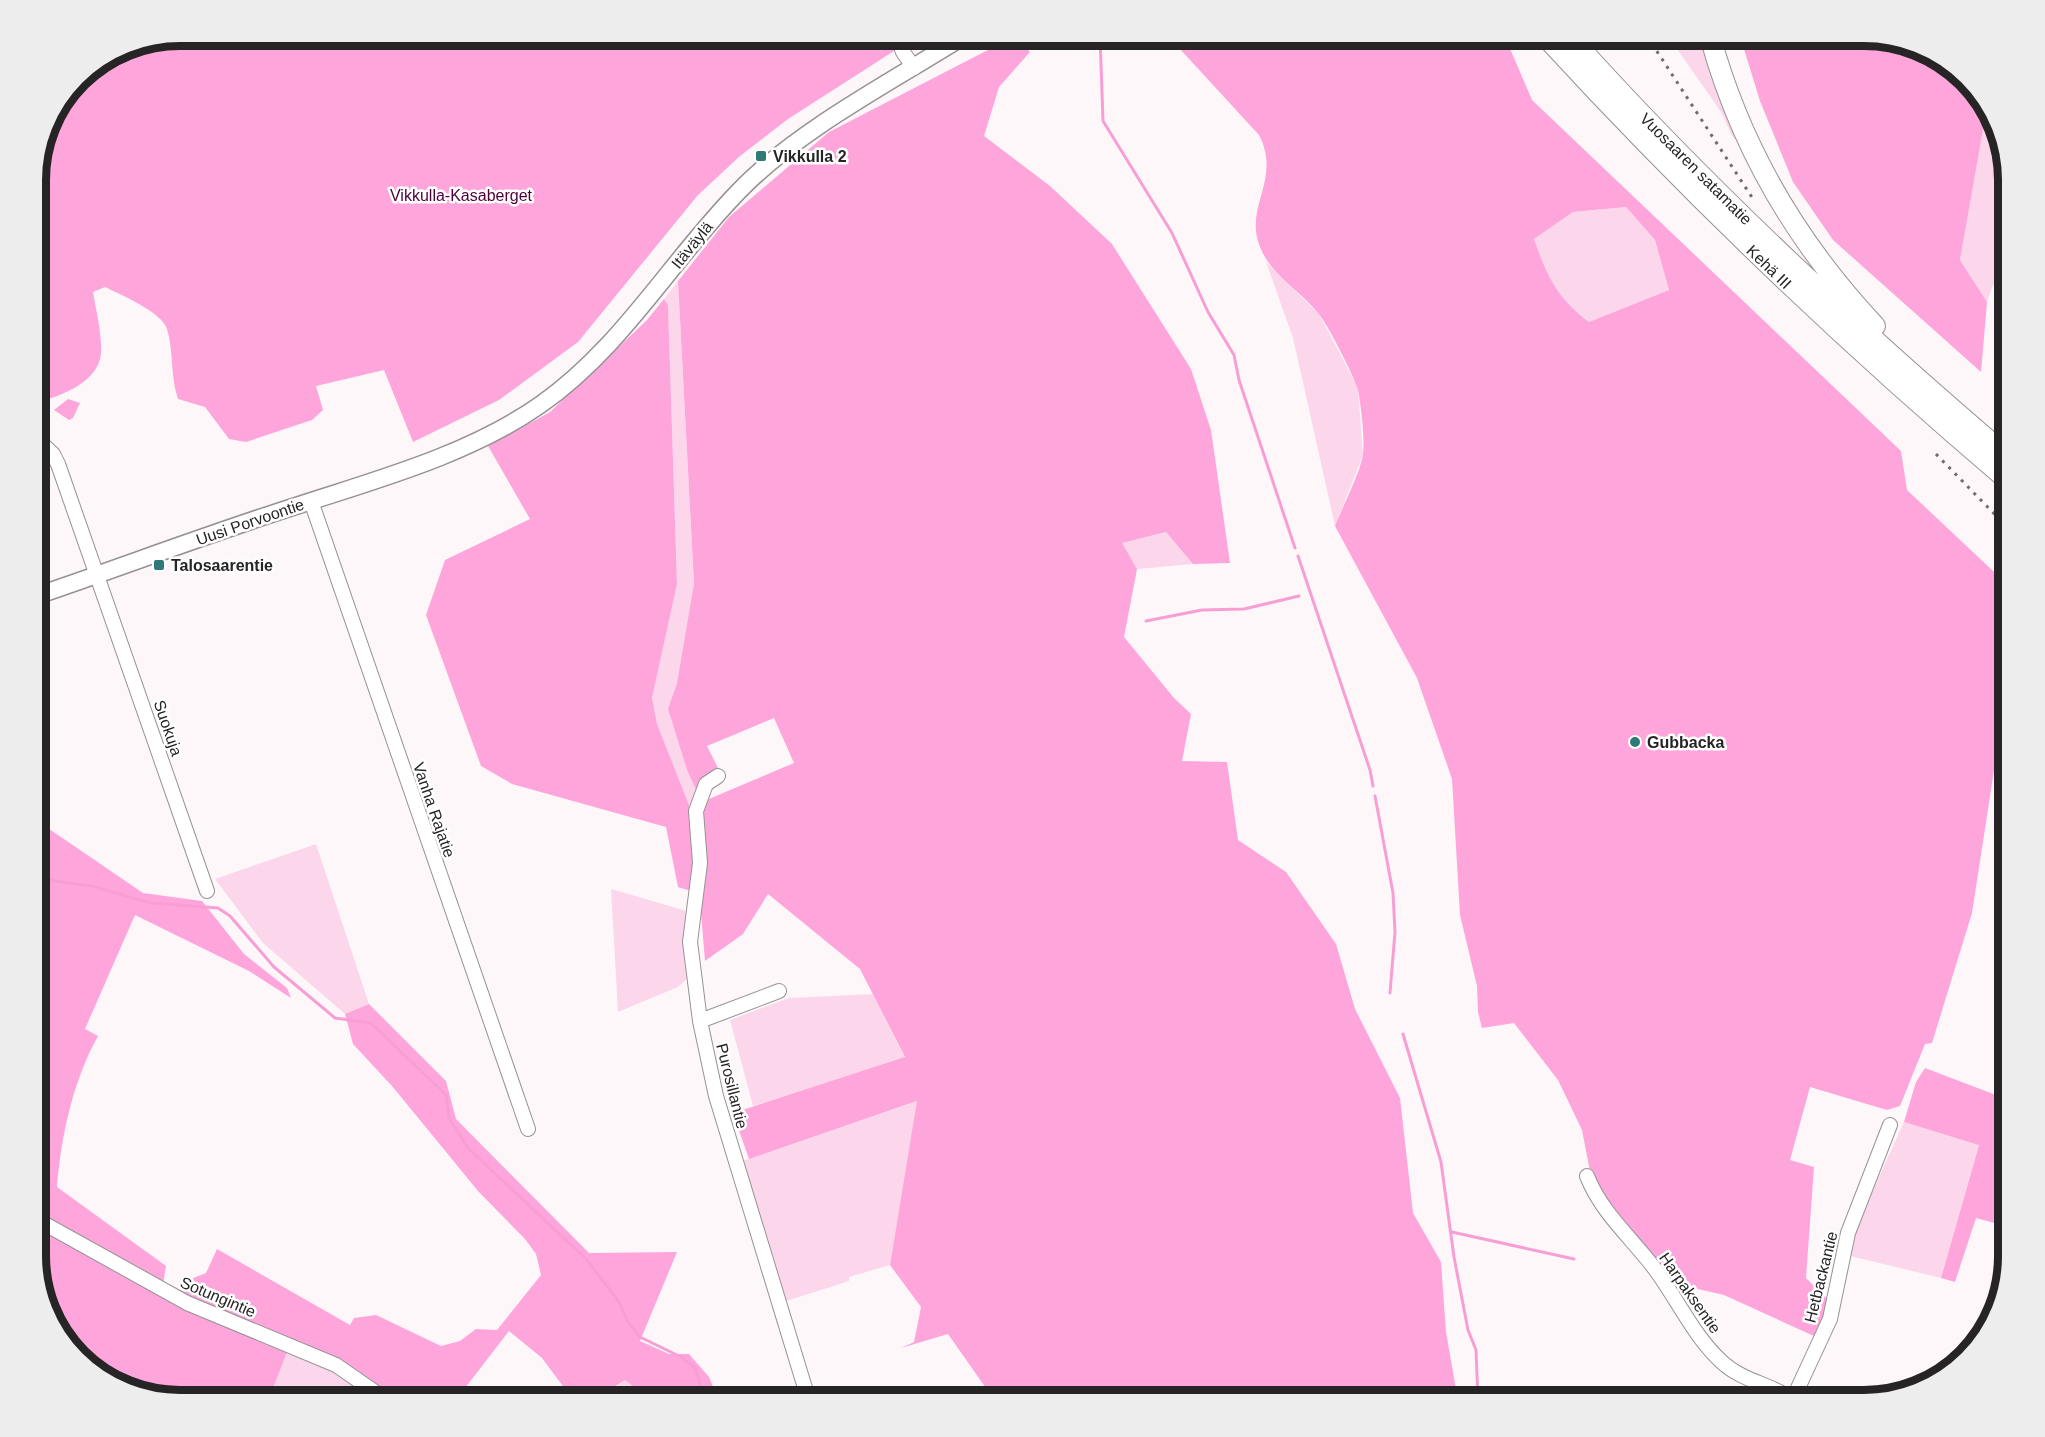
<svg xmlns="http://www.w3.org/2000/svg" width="2045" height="1437" viewBox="0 0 2045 1437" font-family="Arial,sans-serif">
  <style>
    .green { fill: #fcd7ec }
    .forest { fill: #fea5db; fill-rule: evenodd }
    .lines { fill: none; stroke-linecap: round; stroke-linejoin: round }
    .stream { stroke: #f79fd5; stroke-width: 3 }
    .minor-casing { stroke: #979194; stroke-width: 16 }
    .major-casing { stroke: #979194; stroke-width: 19 }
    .highway-casing { stroke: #979194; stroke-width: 22 }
    .minor { stroke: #fff; stroke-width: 14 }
    .major { stroke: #fff; stroke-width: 16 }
    .highway { stroke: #fff; stroke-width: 20 }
    .rail { stroke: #706d6e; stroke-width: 3; stroke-dasharray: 3 6; stroke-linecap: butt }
    .poi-dot { fill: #2f7977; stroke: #fff; stroke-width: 2 }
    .labels { text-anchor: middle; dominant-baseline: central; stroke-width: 5; stroke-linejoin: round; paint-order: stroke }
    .poi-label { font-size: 16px; font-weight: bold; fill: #262425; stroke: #fff; text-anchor: start }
    .street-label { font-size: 16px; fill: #262425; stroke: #fff }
    .park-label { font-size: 16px; fill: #4e0039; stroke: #fff }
    .rim { fill: none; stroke: #262425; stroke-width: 8 }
  </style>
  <rect width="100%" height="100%" fill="#fdf7fa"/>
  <!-- green -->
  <path class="green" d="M1668 36H1705L1748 152 1732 136 1721 112Z
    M1985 117H1994L2009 181V268L1993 285 1987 302 1960 260Z
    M1626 207 1655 240 1669 290 1589 322C1557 298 1547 276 1534 239L1573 212Z
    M1266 262 1319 314 1358 388 1363 455 1335 526 1293 338Z
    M678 281 694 583 677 683 668 709 687 770 698 794 691 810 657 724 652 698 677 584 668 306 664 299Z
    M1166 532 1193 564 1137 569 1121 543Z
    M316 844 369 1004 345 1014 263 943 215 879Z
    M611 889 690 912V976L678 987 618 1012Z
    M873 994 905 1058 753 1106 730 1020 789 998Z
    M918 1101 890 1265 849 1277V1281L780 1303 736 1163Z
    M1904 1122 1979 1144 1941 1278 1846 1255 1853 1234Z
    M288 1350 340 1373 379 1401H268Z
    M625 1380 651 1401H591Z"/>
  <!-- forest -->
  <path class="forest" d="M181 36H891L894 51 788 119 740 156 698 195 578 342 499 400 413 442 384 370 316 386 323 410 312 420 246 442 229 439 205 407 178 399C170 376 174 352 167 329 162 312 121 295 105 287L93 292C96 311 102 333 101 353 99 382 61 396 38 402L36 399V171L51 117 85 72 126 47Z
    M1015 36 1030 52 999 87 984 136 1050 186 1112 244 1191 369 1211 430 1230 563 1193 564 1166 532 1122 543 1137 569 1124 637 1174 698 1191 714 1182 761 1227 762 1238 840 1286 872 1336 944 1355 1009 1400 1098 1413 1213 1441 1262 1446 1332 1458 1401H995L948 1334 901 1348 914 1342 921 1307 890 1265 917 1101 749 1159 733 1113 905 1057 860 969 768 894 743 934 705 961 701 913 704 864 700 812 704 801 794 763 774 718 707 746 719 770 698 794 687 770 668 709 677 683 694 583 678 281 729 217 829 132Z
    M1168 36 1505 37 1532 100 1901 451 1907 490 2009 586V673L1972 913 1932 1043 1925 1044 1900 1106 1887 1110 1810 1087 1790 1160 1814 1167 1806 1278 1830 1302 1816 1337 1724 1295 1667 1282 1600 1198 1591 1177 1582 1130 1558 1080 1514 1023 1482 1028 1478 1012 1477 986 1460 915 1452 779 1417 678 1335 526C1342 508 1361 471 1363 454 1365 438 1361 406 1358 390 1355 378 1327 323 1318 313 1298 288 1267 273 1258 241 1247 204 1281 177 1259 135ZM1626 207 1655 240 1669 290 1589 322C1557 298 1547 276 1534 239L1573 212Z
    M1740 36C1798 36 1909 25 1953 67 1968 81 1981 100 1994 117L1985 118 1960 260 1987 302 1981 372 1833 240 1793 182 1760 101Z
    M664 299 668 305 677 584 652 698 657 724 691 810 694 892 678 887 666 827 512 784 481 766 426 615 445 560 530 519 488 446 550 412 647 320Z
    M68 399 80 403 73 418 69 420 54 410Z
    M36 820 143 893 202 901 244 954 287 988 291 998 249 971 135 915 85 1029 98 1036C73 1081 61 1136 57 1187L166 1266 163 1285 36 1210Z
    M369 1004 446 1081 456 1119 589 1253 677 1252 640 1341 669 1354H689L709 1377 719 1401H651L625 1380 591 1401H574L542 1358 509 1331 455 1401H398L338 1361 292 1339 194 1301 178 1292 186 1281 206 1273 217 1249 350 1325 354 1318 376 1315 441 1346 460 1341 476 1329 497 1330 541 1275 536 1254 525 1239 478 1191 392 1086 353 1044 345 1014Z
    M1925 1068 2009 1100V1227L1976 1218 1955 1282 1941 1278 1979 1145 1904 1122 1916 1082Z
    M47 1230 180 1308 288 1350 268 1401H181L134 1393 93 1371 51 1320 36 1265V1239Z"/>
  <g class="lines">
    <!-- stream -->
    <path class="stream" d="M1100 36 1103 121 1172 233 1208 312 1234 355 1239 380 1295 548
      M1298 556 1370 770 1373 786
      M1146 621 1202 610 1244 609 1299 596
      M1375 796 1393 893 1395 932 1390 993
      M36 874 55 881 91 886 151 903 218 908 230 916 274 967 335 1018 371 1023 446 1095 449 1118 468 1148 587 1260 619 1302 628 1322 640 1337 681 1357 695 1368 706 1401
      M1403 1034 1441 1162 1454 1257 1468 1330 1476 1350 1478 1401
      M1452 1232 1574 1259"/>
    <!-- minor casing -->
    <g class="minor-casing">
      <path id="minor" d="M897 36 903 52 914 68
        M36 438 53 454 58 464 207 891
        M311 501 528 1129
        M718 776 706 784 696 811 700 863 690 942 700 1021 716 1096 809 1401
        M700 1021 779 991
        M1587 1176C1602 1214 1632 1238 1655 1269 1678 1300 1694 1337 1723 1363 1743 1381 1770 1384 1792 1399
        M36 1219 187 1303 336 1365 388 1401
        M1792 1401 1830 1319 1848 1233 1890 1125"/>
    </g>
    <!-- major casing -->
    <g class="major-casing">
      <path id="major" d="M36 596C124 566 211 533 299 505 379 479 470 454 540 405 622 348 671 260 740 190 798 130 893 81 964 36"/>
    </g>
    <!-- highway casing -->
    <g class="highway-casing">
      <path id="highway" d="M1545 36C1691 195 1845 342 2009 481
        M1569 36C1705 188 1854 326 2009 458
        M1710 36C1740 146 1797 243 1875 326"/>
    </g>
    <!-- minor -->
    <use href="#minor" class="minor"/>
    <!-- major -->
    <use href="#major" class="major"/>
    <!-- highway -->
    <use href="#highway" class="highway"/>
    <!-- rail -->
    <path class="rail" d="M1647 36 1755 202
      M1936 454 2009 529"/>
  </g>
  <!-- markers -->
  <g class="poi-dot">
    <rect x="755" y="150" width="12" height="12" rx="3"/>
    <rect x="153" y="559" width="12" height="12" rx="3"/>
    <circle cx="1635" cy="742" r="6"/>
  </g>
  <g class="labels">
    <!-- poi labels -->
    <g class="poi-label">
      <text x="773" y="156">Vikkulla 2</text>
      <text x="171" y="565">Talosaarentie</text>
      <text x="1647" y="742">Gubbacka</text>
    </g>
    <!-- street labels -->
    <g class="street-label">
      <text transform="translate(1696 169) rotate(45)">Vuosaaren satamatie</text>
      <text transform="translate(692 245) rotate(-51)">Itäväylä</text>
      <text transform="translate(1769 267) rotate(44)">Kehä III</text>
      <text transform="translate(250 522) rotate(-19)">Uusi Porvoontie</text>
      <text transform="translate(168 728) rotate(71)">Suokuja</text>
      <text transform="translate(434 810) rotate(71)">Vanha Rajatie</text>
      <text transform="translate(732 1086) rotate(76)">Purosillantie</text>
      <text transform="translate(1821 1277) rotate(-76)">Hetbackantie</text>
      <text transform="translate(1690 1293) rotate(55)">Harpaksentie</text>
      <text transform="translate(218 1297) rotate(23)">Sotungintie</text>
    </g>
    <!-- park labels -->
    <g class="park-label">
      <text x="461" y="195">Vikkulla-Kasaberget</text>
    </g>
  </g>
  <!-- crop -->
  <path d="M0 0H2045V1437H0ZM180 46H1864A134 134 0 0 1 1998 180V1256A134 134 0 0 1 1864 1390H180A134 134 0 0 1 46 1256V180A134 134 0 0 1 180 46Z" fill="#eeedee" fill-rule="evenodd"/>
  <path class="rim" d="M180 46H1864A134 134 0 0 1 1998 180V1256A134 134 0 0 1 1864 1390H180A134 134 0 0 1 46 1256V180A134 134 0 0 1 180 46Z"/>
</svg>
